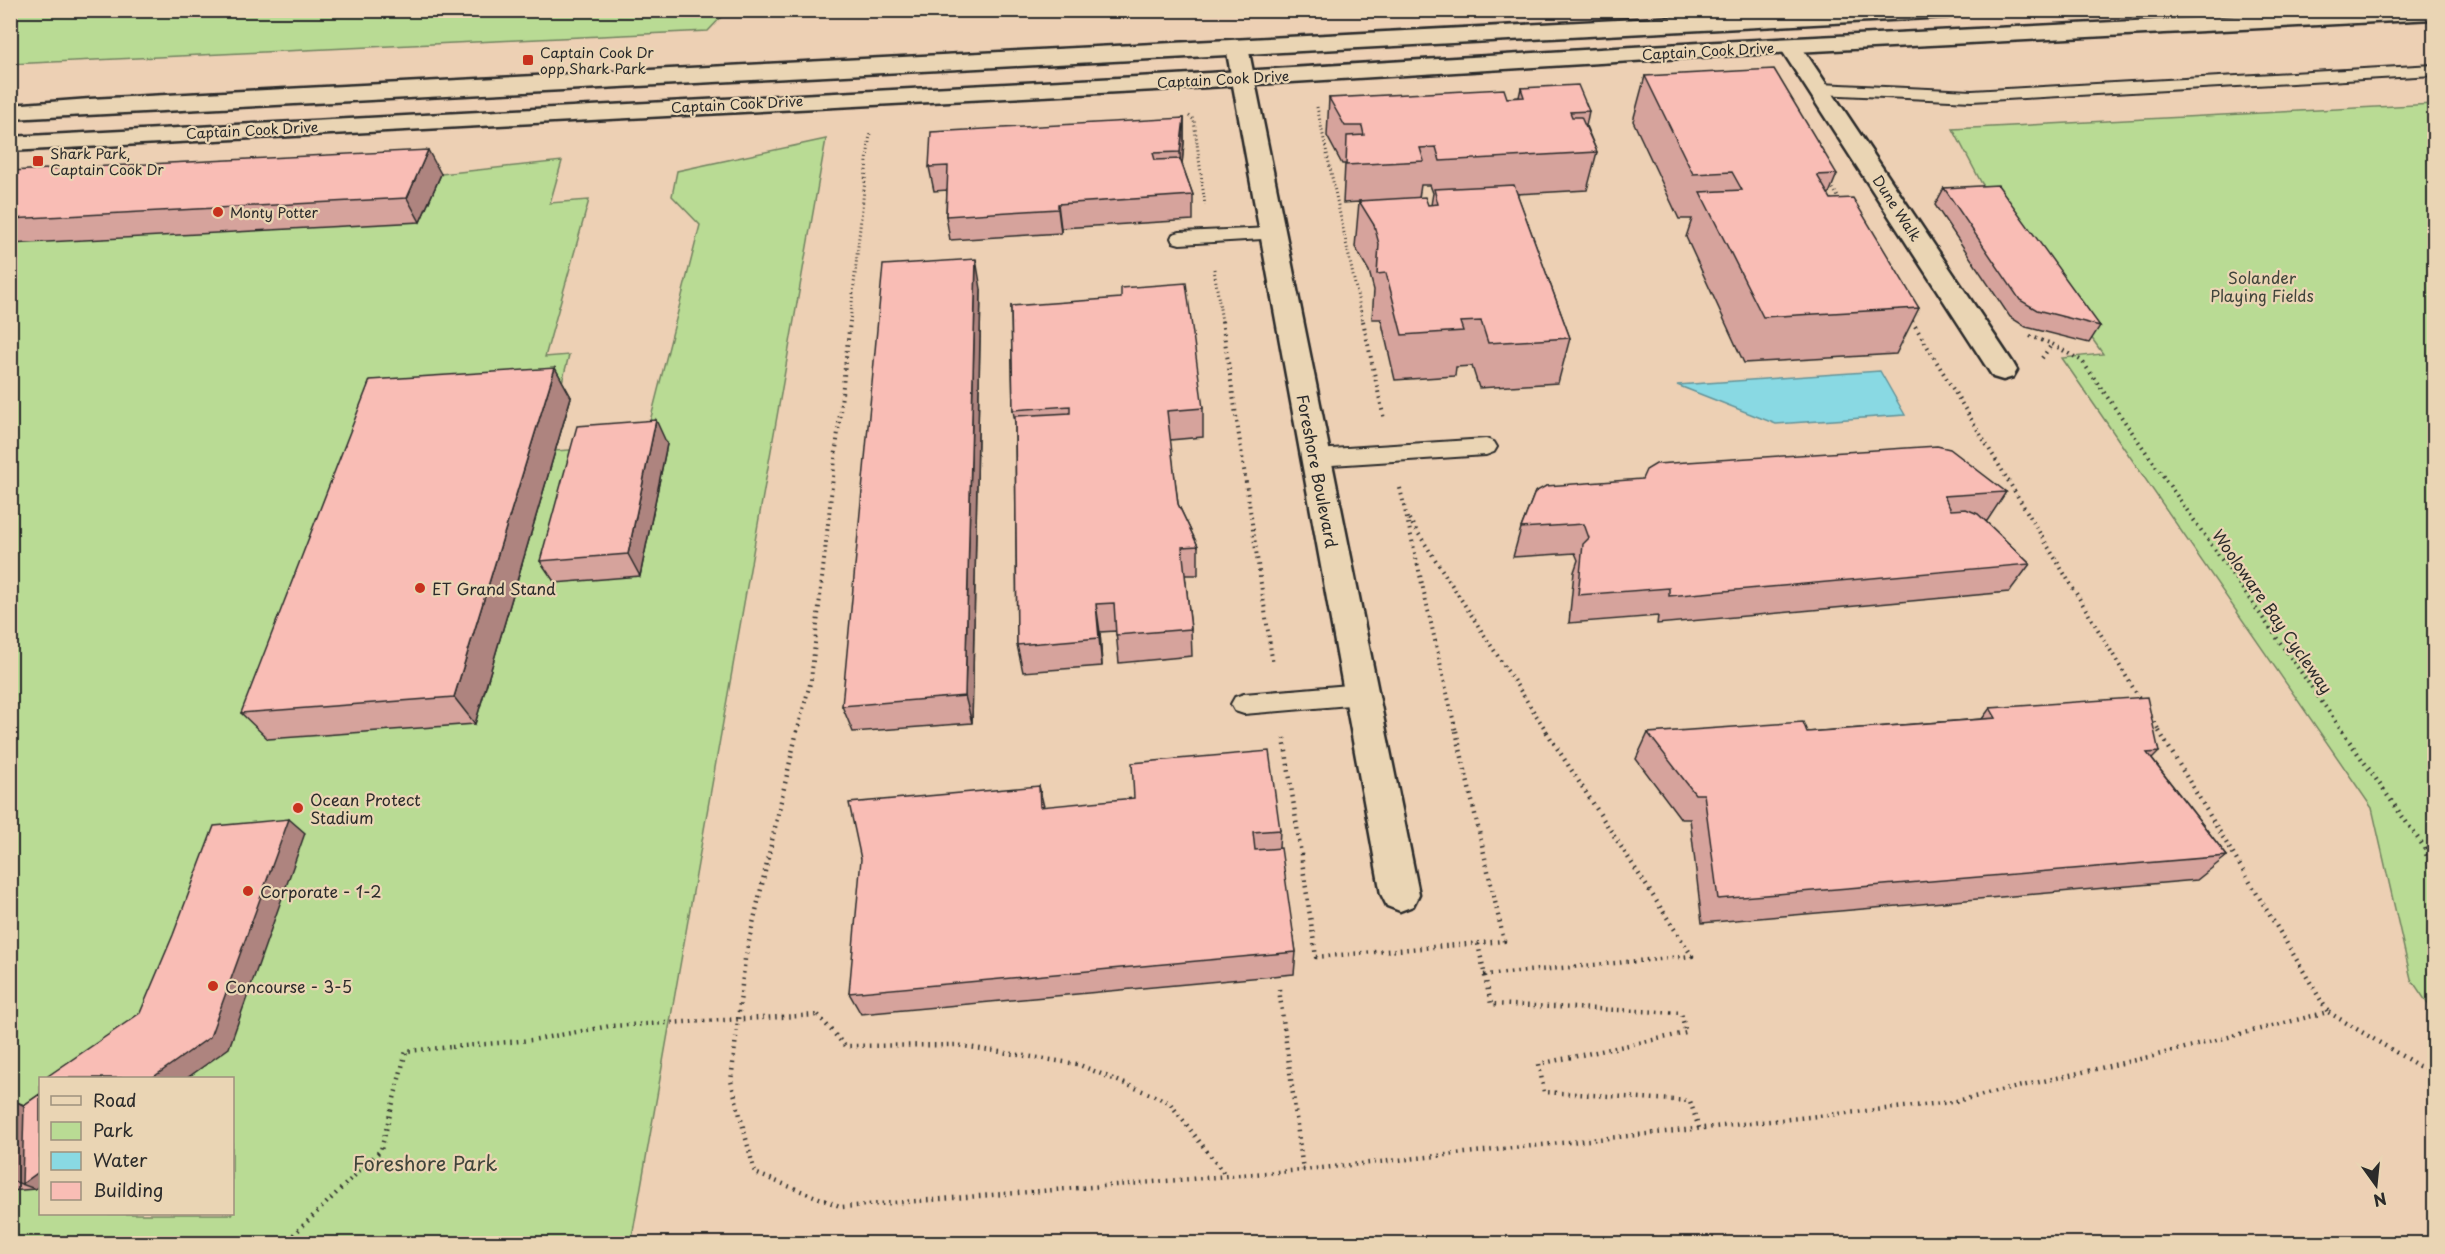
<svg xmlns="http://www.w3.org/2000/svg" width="2445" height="1254" viewBox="0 0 2445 1254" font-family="'Playpen Sans',sans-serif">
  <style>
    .green { fill: #b9db94; stroke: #728360; stroke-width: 1.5; fill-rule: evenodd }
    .water { fill: #89d9e3; stroke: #639399; stroke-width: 1.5 }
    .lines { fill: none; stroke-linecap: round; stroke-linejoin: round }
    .lane-casing { stroke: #2b2b2b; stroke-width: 4 }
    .street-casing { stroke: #2b2b2b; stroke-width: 5 }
    .secondary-casing { stroke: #2b2b2b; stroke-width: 5 }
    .path-far2 { stroke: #2b2b2b; stroke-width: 3; stroke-dasharray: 1 3; stroke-linecap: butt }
    .path-far1 { stroke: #2b2b2b; stroke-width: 4; stroke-dasharray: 1.5 4.5; stroke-linecap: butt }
    .path { stroke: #2b2b2b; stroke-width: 4.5; stroke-dasharray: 1.5 5; stroke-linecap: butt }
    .lane { fill: #ead5b4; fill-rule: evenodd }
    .street { fill: #ead5b4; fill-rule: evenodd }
    .secondary { fill: #ead5b4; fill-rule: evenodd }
    .path-bridge { stroke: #2b2b2b; stroke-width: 4.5; stroke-dasharray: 1.5 5; stroke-linecap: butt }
    .wall { fill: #d6a39c; stroke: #2b2b2b; stroke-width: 1.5; fill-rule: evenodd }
    .shaded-wall { fill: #ae847f; stroke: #2b2b2b; stroke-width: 1.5 }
    .building { fill: #f9bdb5; stroke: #2b2b2b; stroke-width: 1.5 }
    .poi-dot { fill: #c8321e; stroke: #ead5b4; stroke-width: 2 }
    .labels { text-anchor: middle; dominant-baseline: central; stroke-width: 4.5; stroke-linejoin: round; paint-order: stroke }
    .far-street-label { font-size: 14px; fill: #2b2b2b; stroke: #ead5b4 }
    .far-poi-label { font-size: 14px; fill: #2b2b2b; stroke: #ead5b4; text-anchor: start }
    .park-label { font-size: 16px; fill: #40453b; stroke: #ead5b4 }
    .street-label { font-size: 16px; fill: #2b2b2b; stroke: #ead5b4 }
    .poi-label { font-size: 16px; fill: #2b2b2b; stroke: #ead5b4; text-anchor: start }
    .near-park-label { font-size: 20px; fill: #40453b; stroke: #ead5b4 }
  </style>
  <rect width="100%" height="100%" fill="#edd0b4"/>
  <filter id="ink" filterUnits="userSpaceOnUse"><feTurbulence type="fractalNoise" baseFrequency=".0167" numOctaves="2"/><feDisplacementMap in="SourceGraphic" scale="12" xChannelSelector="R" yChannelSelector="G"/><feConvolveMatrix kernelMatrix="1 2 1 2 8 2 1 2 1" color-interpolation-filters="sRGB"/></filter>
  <g filter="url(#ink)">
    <!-- green -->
    <path class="green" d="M11 10H727V11L708 31 11 64Z
      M2434 104V1013L2411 979 2372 808 2062 358 2103 354 1981 182 1953 129Z
      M826 139 631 1243H11L10 197 441 174 562 161 550 203 589 200 545 357 569 355 558 398 571 397 555 451 644 445 700 225 672 196 677 171ZM40 1078H232V1214H40Z"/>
    <!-- water -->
    <path class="water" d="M1880 371 1905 415 1776 424 1677 385Z"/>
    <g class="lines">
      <!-- lane casing -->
      <g class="lane-casing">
        <path id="lane" d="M2434 65V75L1972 101 1819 94 1811 89 1819 84 1972 91Z
          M1272 228 1279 230 1281 234 1279 238 1180 244 1173 242 1171 238 1173 234 1180 232Z
          M1486 439 1494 442 1497 447 1494 452 1486 455 1316 466 1308 464 1305 458 1308 452 1316 450Z
          M1361 684 1370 687 1373 694 1370 701 1361 704 1244 714 1235 711 1231 704 1235 697 1244 694Z"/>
      </g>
      <!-- street casing -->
      <g class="street-casing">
        <path id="street" d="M1790 39 1798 41 1801 46 2013 363 2017 370 2013 377 2003 380 1993 377 1779 46 1782 41Z
          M1237 40 1245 42 1248 47 1419 894 1413 906 1400 911 1387 906 1381 894 1226 47 1229 42Z"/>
      </g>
      <!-- secondary casing -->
      <g class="secondary-casing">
        <path id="secondary" d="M1811 10H1957L1955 15 1947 17 10 119V105L90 99Z
          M2354 10H2434V19L1699 57 1175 89 10 151V137L1175 75 1699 43Z"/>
      </g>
      <!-- path-far2 -->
      <path class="path-far2" d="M1317 107 1363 322
        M1189 116 1194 120 1205 205
        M1831 185 1841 202
        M1214 269 1222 322
        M1911 319 1913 322
        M850 322 870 133"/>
      <!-- path-far1 -->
      <path class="path-far1" d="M1222 321 1273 665
        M1363 321 1384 419
        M1912 321 2141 701
        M2030 336 2052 344 2082 361 2343 732
        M2042 358 2052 344
        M1400 488 1456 732
        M1409 519 1547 732
        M2151 717 2160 732
        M797 732 811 680 850 321"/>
      <!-- path -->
      <path class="path" d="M797 731 745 959 731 1081 755 1173 842 1207 1303 1170 1952 1102 2153 1056 2328 1012 2419 1066 2434 1070
        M2159 731 2328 1012
        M2342 731 2424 847 2434 880
        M1284 738 1316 957 1504 941 1456 731
        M1478 944 1491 1004 1681 1013 1686 1033 1539 1064 1544 1092 1690 1101 1699 1128
        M1484 975 1692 956 1546 731
        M1279 989 1303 1170
        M818 1015 845 1046 956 1045 1077 1064 1169 1102 1226 1176
        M284 1244 381 1150 406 1051 452 1047"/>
      <!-- lane -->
      <use href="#lane" class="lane"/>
      <!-- street -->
      <use href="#street" class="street"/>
      <!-- secondary -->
      <use href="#secondary" class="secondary"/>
      <!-- path-bridge -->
      <path class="path-bridge" d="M452 1047 532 1040 610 1026 818 1015"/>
    </g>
    <!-- wall -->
    <path class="wall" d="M1645 76 1837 174 1828 196 1831 199 1919 308 1896 354 1744 363 1686 237 1692 219H1679L1633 121Z
      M1521 88 1589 111 1586 126 1597 152 1587 190 1517 194 1570 338 1558 383 1479 388 1472 366 1456 367 1455 376 1395 380 1381 319H1372L1374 290 1369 271 1355 247 1359 202 1343 203 1345 164H1342L1327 136 1329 98H1507L1519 97ZM1421 185H1430L1433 193 1431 205H1428L1419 198Z
      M1184 118V142L1182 164 1193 195V220L1061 228V233L950 240 946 216 947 190 934 191 929 167Z
      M10 171 441 174 420 222 10 244Z
      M1944 188 2100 326 2089 343 2026 327 2010 317 1935 205Z
      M981 289 972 723 853 732 842 706Z
      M1011 306 1203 408V437L1170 440 1178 504 1198 546V575H1185L1191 629 1192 656 1119 663 1116 631 1100 632 1102 666 1023 672 1017 645 1015 423 1013 410Z
      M555 368 571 397 475 724 268 739 241 713Z
      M667 444 640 576 555 583 540 561Z
      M1535 492H2006L1987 521H1985L2030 564 2009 592 1657 624 1658 616 1569 623 1574 572 1578 560 1575 553 1513 557 1521 528Z
      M1990 708 2159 752 2152 759 2227 856 2197 880 1702 923 1690 819H1681L1636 759 1648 733 1807 732 1982 719Z
      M1039 786 1043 807 1280 830 1279 848 1296 952 1294 974 861 1014 849 993Z
      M40 1094V1185L35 1189 10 1191V1099L24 1105Z"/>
    <!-- shaded-wall -->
    <path class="shaded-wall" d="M1184 118V142L1181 176 1180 152Z
      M428 150 441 174 420 222 407 198Z
      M1058 204 1061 228V233L1058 209Z
      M976 259 981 289 972 723 965 696Z
      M555 368 571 397 475 724 454 697Z
      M656 420 667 444 640 576 628 554Z
      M1096 604 1100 632 1102 666 1099 638Z
      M1039 786 1045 811 1040 807Z
      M289 819 305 833 229 1048 187 1078H152Z
      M10 1099 36 1111 40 1171V1185L35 1189 10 1180Z"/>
    <!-- building -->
    <path class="building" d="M1774 69 1837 174 1817 175 1831 199 1853 198 1919 308 1763 317 1700 192 1742 190 1732 172 1693 174 1645 76Z
      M1578 85 1589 111 1570 112 1572 117H1581L1597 152 1440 161 1436 147 1420 148 1424 161 1346 165 1347 136 1364 135 1362 126H1345L1329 98 1504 89 1507 98 1524 97 1521 88Z
      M1184 118 1180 152 1153 153 1155 160 1180 159 1193 195 1058 204V209L946 216 948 166 929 167 931 132Z
      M428 150 407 198 10 219V171Z
      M1514 185 1570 338 1488 343 1481 321 1460 322 1463 331 1402 335 1386 273 1377 274 1379 244 1374 225 1359 201 1425 197 1428 205 1438 204 1434 189Z
      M1998 185 2100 326 2037 310 2020 300 1944 188Z
      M976 259 965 696 842 706 883 265Z
      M1186 283 1203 408 1167 411 1178 504 1198 546 1182 547 1191 629 1116 635 1114 603 1096 604 1099 638 1017 645 1015 416 1070 413V406L1013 410 1011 306 1121 298V288Z
      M555 368 454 697 241 713 370 380Z
      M656 420 628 554 540 561 577 426Z
      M1937 446 1950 449 2006 492 1944 496 1951 510 1966 509 1978 514 2030 564 1669 596V588L1578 595 1583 544 1589 538 1584 524 1521 528 1535 492 1546 486 1642 479 1646 470 1656 464Z
      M2147 697 2159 752 2147 753 2227 856 1718 899 1704 794H1695L1648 733 1803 722 1807 732 1996 718 1990 708Z
      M1269 751 1280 830 1253 832 1255 850 1281 848 1296 952 849 993 861 859 849 803 1039 786 1040 807 1134 798 1132 763Z
      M289 819 210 1037 152 1078H49L48 1076 140 1013 173 935 214 826Z
      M40 1094V1171L22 1184 24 1105Z"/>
  </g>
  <!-- markers -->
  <g class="poi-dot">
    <rect x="522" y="54" width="12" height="12" rx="3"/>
    <rect x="32" y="155" width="12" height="12" rx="3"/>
    <circle cx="218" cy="212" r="6"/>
    <circle cx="420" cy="588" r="6"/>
    <circle cx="298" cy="808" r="6"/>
    <circle cx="248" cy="891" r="6"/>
    <circle cx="213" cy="986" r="6"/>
  </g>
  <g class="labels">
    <!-- far-street labels -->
    <g class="far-street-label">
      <text transform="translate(1708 51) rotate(-3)">Captain Cook Drive</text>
      <text transform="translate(1223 79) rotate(-3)">Captain Cook Drive</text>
      <text transform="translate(737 104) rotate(-3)">Captain Cook Drive</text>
      <text transform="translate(252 130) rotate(-3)">Captain Cook Drive</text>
      <text transform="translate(1897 208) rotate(57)">Dune Walk</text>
    </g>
    <!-- far-poi labels -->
    <g class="far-poi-label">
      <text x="540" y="52">Captain Cook Dr<tspan x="540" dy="16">opp Shark Park</tspan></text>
      <text x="50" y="153">Shark Park,<tspan x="50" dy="16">Captain Cook Dr</tspan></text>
      <text x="230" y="212">Monty Potter</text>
    </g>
    <!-- park labels -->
    <g class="park-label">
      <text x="2262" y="277">Solander<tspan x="2262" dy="18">Playing Fields</tspan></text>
    </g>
    <!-- street labels -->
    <g class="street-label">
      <text transform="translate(1318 471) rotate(79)">Foreshore Boulevard</text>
      <text transform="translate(2273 611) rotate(55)">Wooloware Bay Cycleway</text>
    </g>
    <!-- poi labels -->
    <g class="poi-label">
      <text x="432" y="588">ET Grand Stand</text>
      <text x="310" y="799">Ocean Protect<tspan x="310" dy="18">Stadium</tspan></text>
      <text x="260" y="891">Corporate - 1-2</text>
      <text x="225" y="986">Concourse - 3-5</text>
    </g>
    <!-- near-park labels -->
    <g class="near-park-label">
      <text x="425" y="1163">Foreshore Park</text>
    </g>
  </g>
  <!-- margin -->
  <rect width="2445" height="1254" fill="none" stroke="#ead5b4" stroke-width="36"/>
  <rect x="18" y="18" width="2409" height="1218" fill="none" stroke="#2b2b2b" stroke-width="2" filter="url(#ink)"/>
  <!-- legend -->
  <rect x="39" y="1077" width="195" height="138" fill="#ead5b4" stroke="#9e917d" stroke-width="1.5"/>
  <rect x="51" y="1096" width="30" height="9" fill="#ead5b4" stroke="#9e917d" stroke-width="1.5"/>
  <text x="93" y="1107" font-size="18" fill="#2b2b2b">Road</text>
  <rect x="51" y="1122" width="30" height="18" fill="#b9db94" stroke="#9e917d" stroke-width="1.5"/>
  <text x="93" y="1137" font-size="18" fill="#2b2b2b">Park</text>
  <rect x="51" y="1152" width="30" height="18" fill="#89d9e3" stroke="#9e917d" stroke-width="1.5"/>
  <text x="93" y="1167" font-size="18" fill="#2b2b2b">Water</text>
  <rect x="51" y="1182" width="30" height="18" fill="#f9bdb5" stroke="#9e917d" stroke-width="1.5"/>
  <text x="93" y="1197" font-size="18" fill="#2b2b2b">Building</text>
  <!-- north arrow -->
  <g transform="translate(2376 1185) rotate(165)" stroke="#ead5b4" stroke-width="4.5" paint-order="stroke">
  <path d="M0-4.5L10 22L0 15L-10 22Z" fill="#2b2b2b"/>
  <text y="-9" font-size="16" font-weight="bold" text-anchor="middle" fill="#2b2b2b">N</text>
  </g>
</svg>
